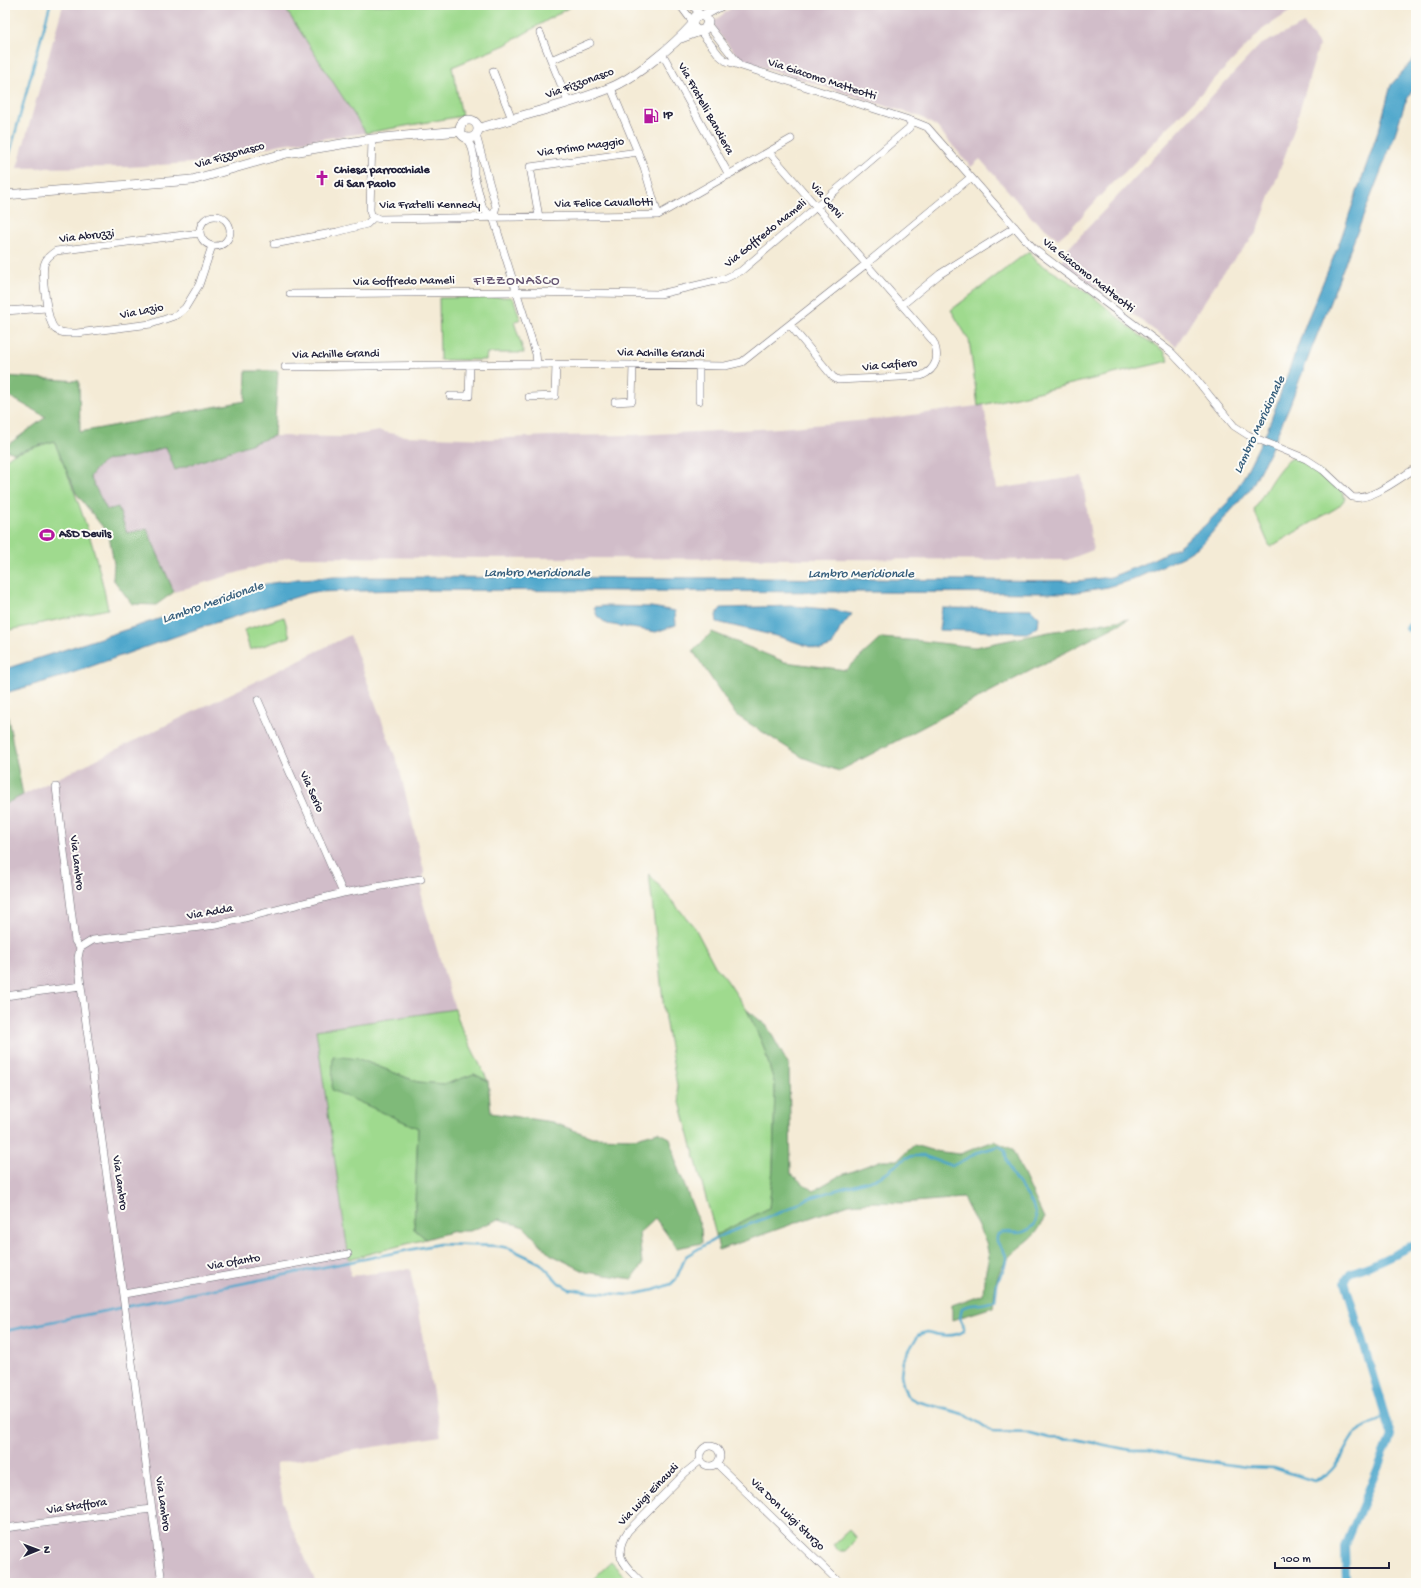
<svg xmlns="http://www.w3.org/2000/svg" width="1421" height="1588" viewBox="0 0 1421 1588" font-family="'Gochi Hand',sans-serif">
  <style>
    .industrial { fill: #d1bdc9 }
    .green { fill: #9fda8e; stroke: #607e64 }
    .forest { fill: #7fba79; stroke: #506e5a }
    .water { fill: #4fa7cc; stroke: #386484 }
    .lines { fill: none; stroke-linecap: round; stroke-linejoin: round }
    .stream { stroke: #4fa7cc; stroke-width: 2.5 }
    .canal { stroke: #4fa7cc; stroke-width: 8 }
    .minor-casing { stroke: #6c6871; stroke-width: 8 }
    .major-casing { stroke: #6c6871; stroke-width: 10 }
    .minor { stroke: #fff; stroke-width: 7 }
    .major { stroke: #fff; stroke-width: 9 }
    .labels { text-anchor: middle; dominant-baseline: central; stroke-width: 4; stroke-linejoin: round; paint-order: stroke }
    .street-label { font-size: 12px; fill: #22223b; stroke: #fdfcf7 }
    .poi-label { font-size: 12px; font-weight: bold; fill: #22223b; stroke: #fdfcf7; text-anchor: start }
    .water-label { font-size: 13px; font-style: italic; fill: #365e7c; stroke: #fdfcf7 }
    .quarter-label { font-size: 14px; letter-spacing: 1px; fill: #645471; stroke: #fdfcf7 }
  </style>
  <rect width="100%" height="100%" fill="#fdfcf7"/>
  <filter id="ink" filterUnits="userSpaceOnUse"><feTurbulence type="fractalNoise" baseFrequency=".025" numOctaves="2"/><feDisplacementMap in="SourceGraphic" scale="8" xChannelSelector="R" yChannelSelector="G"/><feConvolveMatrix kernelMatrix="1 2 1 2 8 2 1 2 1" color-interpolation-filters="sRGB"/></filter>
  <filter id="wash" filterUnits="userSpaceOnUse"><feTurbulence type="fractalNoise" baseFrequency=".012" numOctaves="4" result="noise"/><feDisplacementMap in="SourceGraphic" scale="16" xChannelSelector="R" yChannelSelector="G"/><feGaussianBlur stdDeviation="0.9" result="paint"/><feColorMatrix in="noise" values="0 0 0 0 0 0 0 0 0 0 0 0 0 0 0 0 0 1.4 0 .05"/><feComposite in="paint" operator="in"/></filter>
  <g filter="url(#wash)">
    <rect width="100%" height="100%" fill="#f4ebd6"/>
    <!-- industrial -->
    <path class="industrial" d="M63 5H283L366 133 282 144 207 162 128 167 17 168Z
      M735 5H1300L1263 29 1124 173 1113 182 1071 228 1058 239 1032 218 980 159 971 167 937 127 921 117 741 60 715 29 714 21Z
      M1304 24 1319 45 1292 136 1257 232 1220 277 1176 346 1062 263 1064 253 1260 45Z
      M984 405 996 489 1082 476 1093 550 1067 560 289 557 174 592 147 530 127 533 118 508 107 510 90 477 97 467 110 458 133 457 167 447 175 470 274 436 343 437 380 431 405 436 488 439 549 436 634 435 780 428 890 418Z
      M350 635 399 767 424 871 421 896 455 1009 316 1030 351 1276 410 1269 441 1436 276 1463 285 1512 316 1583H5V804Z"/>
    <!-- green -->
    <path class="green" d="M283 5H573L505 45 452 67 462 116 366 133Z
      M1029 251 1037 262 1090 294 1138 334 1164 351 1169 361 978 406 969 340 951 310Z
      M511 297 514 300 520 319 514 322 524 353H487L486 360H440L439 298Z
      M54 441C77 495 97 551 108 609L5 631V460L13 454Z
      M1296 457C1311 466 1340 482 1345 499L1338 507 1270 547 1254 510C1263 496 1280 460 1296 457Z
      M284 617 290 637 250 650 244 630Z
      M649 874 695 928 715 966 726 979 747 1010 763 1045 775 1085 773 1169 769 1208 716 1235 680 1102 665 1019Z
      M455 1009 460 1025 488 1081 474 1074 446 1084 418 1082 359 1059 333 1090 418 1128 414 1229 426 1239 349 1259 316 1030Z
      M849 1530 857 1539 845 1551H838L834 1544Z
      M611 1562 631 1583H589Z"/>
    <!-- forest -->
    <path class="forest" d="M246 371H278L274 436 175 470 166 447C155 450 144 455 133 457 110 461 106 454 90 477L107 510 118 507 127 533 147 529 174 592 156 605 132 604 113 579 114 564 109 535 76 493 54 441 15 453 5 450V447L46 417 5 394V376L79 381 80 432 245 401Z
      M1129 619 839 771 802 757 736 715 693 651 712 632 785 662 846 670 881 638 922 641 975 647 1049 632Z
      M5 703 23 795 5 804Z
      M747 1010 767 1026 789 1066 791 1174 813 1191 839 1176 882 1160H898L914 1145 934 1151 960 1154 994 1141 1012 1149 1044 1218C1036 1240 1024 1241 1009 1257 996 1270 995 1289 993 1307L952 1320V1305L983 1294 984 1279 989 1257 986 1242 963 1198 902 1203 874 1202 849 1204 719 1250 716 1235 769 1208 773 1169 775 1085 763 1045Z
      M333 1056 359 1059 418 1082 446 1084 474 1074 488 1081 491 1113 552 1122 592 1137 636 1138 658 1132 670 1138 677 1166 701 1228 702 1243 677 1248 655 1218 639 1233 642 1265 632 1279 586 1272 550 1254 524 1227 499 1219 470 1231H454L426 1239 414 1229 418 1128 332 1090Z"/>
    <!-- water -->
    <path class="water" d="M1416 56V84L1405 103 1393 140 1289 407 1270 451 1251 488 1201 545 1184 556 1132 580 1108 587 1071 593 408 590 312 592 202 627 61 677 5 693V669L266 584 298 579 335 577 756 578 1078 581 1111 577 1141 565 1176 548 1203 527 1229 501 1242 480 1268 428 1306 323 1339 244 1380 126 1391 85Z
      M604 606 651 607 675 611 676 625 656 632 607 624 597 616 594 607Z
      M794 606 834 610 852 614 840 629 832 646 820 650 780 637 717 622 716 615 721 608Z
      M942 608 1031 609 1039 617 1038 627 1027 633 939 630Z"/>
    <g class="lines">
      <!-- stream -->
      <path class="stream" d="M5 171 50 5
        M5 1331 439 1244 498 1246 509 1248 540 1263 559 1283 569 1289 590 1292 630 1295 654 1290 671 1284 676 1279 686 1256 722 1235 789 1209 806 1199 880 1177 906 1158 912 1156H924L952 1166 979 1152 999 1146 1005 1150C1006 1158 1008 1167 1012 1174 1020 1190 1040 1204 1035 1224 1019 1240 1013 1228 998 1234 993 1245 1005 1247 1006 1257 1007 1267 999 1275 997 1284 996 1290 996 1295 995 1300 983 1307 970 1302 962 1308L960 1318 963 1324 964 1331C954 1338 937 1335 927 1332L918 1335 903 1361 901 1374 903 1385 907 1396 916 1401 967 1415 993 1432 1030 1433 1049 1438 1075 1439 1130 1450H1150L1189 1459 1246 1467 1274 1468 1314 1481C1337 1474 1342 1451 1354 1435 1360 1428 1376 1424 1384 1415"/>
      <!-- canal -->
      <path class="canal" d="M1408 628 1416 624
        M1346 1583 1345 1547 1391 1436 1345 1282 1350 1273 1369 1266 1416 1244"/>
    </g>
  </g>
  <g filter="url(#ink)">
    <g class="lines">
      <!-- minor casing -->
      <g class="minor-casing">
        <path id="minor" d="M680 5 692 21
          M692 5 701 15
          M708 25 738 63
          M700 31 720 56 726 61 912 121 927 127 1034 249 1171 352 1192 374 1234 426 1248 435 1306 459 1323 470 1352 497C1370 502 1401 477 1416 468
          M540 33 568 102
          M662 53 729 175
          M551 60 590 43
          M493 71 512 119
          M611 88 644 167 658 215
          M466 138 472 148 474 157V174L483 209 493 217 496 207 476 135
          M372 139 370 210 371 215 379 219 658 215 791 139
          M769 152 933 341C940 356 937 369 921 376L838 380 833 377 790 325
          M200 231a15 15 0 1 1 30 0a15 15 0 1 1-30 0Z
          M493 217 536 354 537 364
          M539 217 530 167 638 152
          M200 233 56 251C50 255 46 258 44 265 42 277 47 322 55 329 61 334 70 333 77 333L151 324 177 315 185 308 199 285 212 246
          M274 244 337 232 367 224 374 217
          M290 294 517 292 660 294 724 279 741 271 909 128 912 121
          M902 305 940 274 1015 227
          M5 311 47 308
          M285 367 537 364 725 366 742 362 866 264 970 178
          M450 396H469L470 365
          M529 397 555 396 556 364
          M699 401V366
          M615 402 632 401 633 365
          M258 700 343 893
          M56 787 75 941 80 948
          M5 996 81 986
          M124 1294 348 1254
          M700 1456a10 10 0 1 1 20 0a10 10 0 1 1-20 0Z
          M717 1464 840 1583
          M5 1528 151 1509
          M162 1583 81 986 78 958 80 948 93 940 217 925 343 893 421 879
          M642 1583C625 1565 611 1556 628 1531L685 1473 701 1460"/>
      </g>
      <!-- major casing -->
      <g class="major-casing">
        <path id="major" d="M702 16 722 5
          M681 38 705 29 708 22C706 16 701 14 696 16L692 22 693 27 698 31
          M460 129a9 9 0 1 1 18 0a9 9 0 1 1-18 0Z
          M478 129C522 115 568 105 610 88 635 78 674 45 692 25
          M5 195 192 180 287 153 372 139 460 131"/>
      </g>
      <!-- minor -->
      <use href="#minor" class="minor"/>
      <!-- major -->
      <use href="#major" class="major"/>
    </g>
  </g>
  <!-- icons -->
  <defs>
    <g id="fuel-bare" transform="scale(1.2)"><path d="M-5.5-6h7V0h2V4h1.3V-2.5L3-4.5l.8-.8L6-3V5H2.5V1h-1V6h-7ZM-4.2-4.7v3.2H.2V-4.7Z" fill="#b5179e" stroke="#fdfcf7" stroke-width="2.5" paint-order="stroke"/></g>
    <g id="church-bare" transform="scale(1.2)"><path d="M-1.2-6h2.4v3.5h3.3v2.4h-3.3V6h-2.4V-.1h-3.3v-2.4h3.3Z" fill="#b5179e" stroke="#fdfcf7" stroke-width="2.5" paint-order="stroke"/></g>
    <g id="stadium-bare" transform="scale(1.2)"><path d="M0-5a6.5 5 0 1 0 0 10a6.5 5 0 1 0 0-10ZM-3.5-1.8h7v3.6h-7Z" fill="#b5179e" stroke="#fdfcf7" stroke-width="2.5" paint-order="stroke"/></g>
  </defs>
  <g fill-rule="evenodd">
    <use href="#fuel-bare" x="651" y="116"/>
    <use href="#church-bare" x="322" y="178"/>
    <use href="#stadium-bare" x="47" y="535"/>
  </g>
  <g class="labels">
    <!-- street labels -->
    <g class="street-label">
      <text transform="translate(822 80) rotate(18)">Via Giacomo Matteotti</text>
      <text transform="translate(580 84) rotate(-20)">Via Fizzonasco</text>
      <text transform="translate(705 109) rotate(61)">Via Fratelli Bandiera</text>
      <text transform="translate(581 148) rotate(-8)">Via Primo Maggio</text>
      <text transform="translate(230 156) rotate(-16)">Via Fizzonasco</text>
      <text transform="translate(826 201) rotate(49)">Via Cervi</text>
      <text transform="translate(604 204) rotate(-1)">Via Felice Cavallotti</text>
      <text x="430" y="206">Via Fratelli Kennedy</text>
      <text transform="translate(766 234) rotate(-39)">Via Goffredo Mameli</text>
      <text transform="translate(87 237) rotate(-6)">Via Abruzzi</text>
      <text transform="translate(1088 276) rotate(38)">Via Giacomo Matteotti</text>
      <text transform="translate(404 282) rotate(-1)">Via Goffredo Mameli</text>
      <text transform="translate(142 312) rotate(-11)">Via Lazio</text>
      <text transform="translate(661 354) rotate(1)">Via Achille Grandi</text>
      <text transform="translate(336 355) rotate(-1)">Via Achille Grandi</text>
      <text transform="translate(890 366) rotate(-5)">Via Cafiero</text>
      <text transform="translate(311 792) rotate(66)">Via Serio</text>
      <text transform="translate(76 863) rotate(83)">Via Lambro</text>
      <text transform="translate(210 913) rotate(-10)">Via Adda</text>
      <text transform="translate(119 1183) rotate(82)">Via Lambro</text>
      <text transform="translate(234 1263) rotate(-10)">Via Ofanto</text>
      <text transform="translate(649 1495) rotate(-46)">Via Luigi Einaudi</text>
      <text transform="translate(162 1504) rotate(82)">Via Lambro</text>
      <text transform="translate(77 1507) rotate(-8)">Via Staffora</text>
      <text transform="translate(787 1515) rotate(44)">Via Don Luigi Sturzo</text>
    </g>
    <!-- poi labels -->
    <g class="poi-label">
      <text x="663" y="116">IP</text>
      <text x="334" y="171">Chiesa parrocchiale<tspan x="334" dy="14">di San Paolo</tspan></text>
      <text x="59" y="535">ASD Devils</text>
    </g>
    <!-- water labels -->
    <g class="water-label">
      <text transform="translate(1260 425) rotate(-65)">Lambro Meridionale</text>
      <text x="537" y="573">Lambro Meridionale</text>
      <text x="861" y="574">Lambro Meridionale</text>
      <text transform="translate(213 603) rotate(-19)">Lambro Meridionale</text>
    </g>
    <!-- quarter labels -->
    <g class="quarter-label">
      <text x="517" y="281">FIZZONASCO</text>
    </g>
  </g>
  <!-- margin -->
  <rect width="1421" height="1588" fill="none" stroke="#fdfcf7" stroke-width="20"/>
  <!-- north arrow -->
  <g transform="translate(38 1550) rotate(89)" stroke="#fdfcf7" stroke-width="3" paint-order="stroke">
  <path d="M0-3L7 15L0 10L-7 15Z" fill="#22223b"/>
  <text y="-6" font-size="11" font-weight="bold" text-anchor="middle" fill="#22223b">N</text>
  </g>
  <!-- scale -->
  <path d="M1275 1562v6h114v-6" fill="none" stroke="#22223b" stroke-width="2"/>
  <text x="1281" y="1562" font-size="12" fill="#22223b" stroke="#fdfcf7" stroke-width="3" paint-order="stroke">100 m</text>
</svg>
